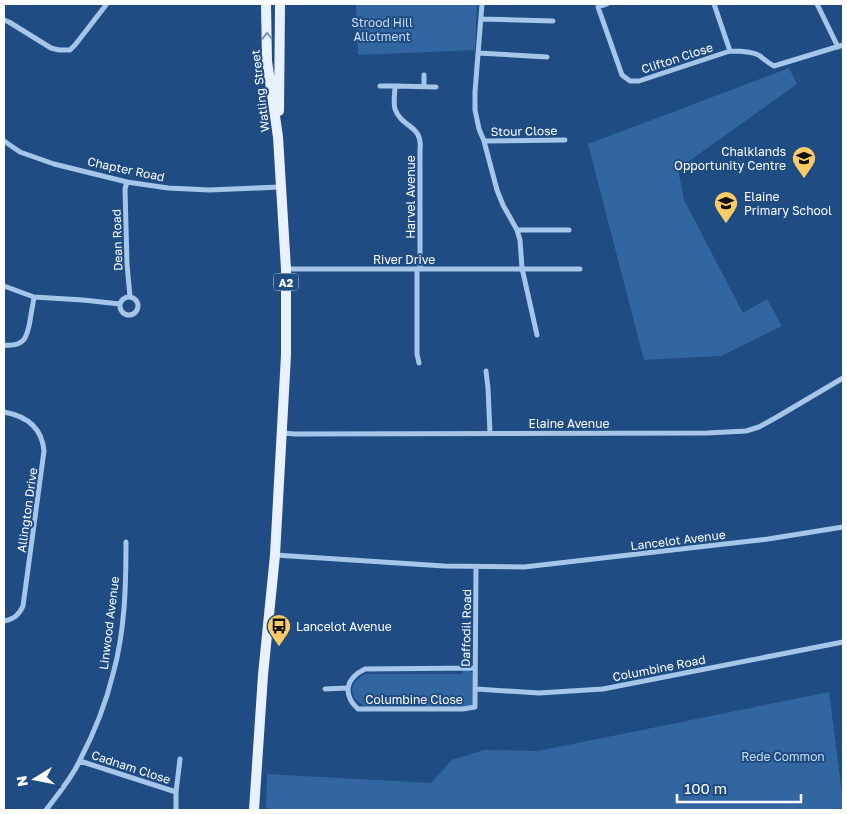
<svg xmlns="http://www.w3.org/2000/svg" width="847" height="814" viewBox="0 0 847 814" font-family="'Golos Text',sans-serif">
  <style>
    .green { fill: #3266a1 }
    .lines { fill: none; stroke-linecap: round; stroke-linejoin: round }
    .street { stroke: #a5c5e9; stroke-width: 5 }
    .primary { stroke: #e9f1fe; stroke-width: 10 }
    .oneway { stroke: #7996ba }
    .labels { text-anchor: middle; dominant-baseline: central; stroke-width: 4; stroke-linejoin: round; paint-order: stroke }
    .shield { fill: #1e4c83; stroke: #bcc9da; stroke-width: 1 }
    .shield-label { font-size: 11px; font-weight: bold; fill: #fff }
    .park-label { font-size: 12px; fill: #c9dff7; stroke: #1e4c83 }
    .street-label { font-size: 12px; fill: #fff; stroke: #1e4c83 }
    .poi-label { font-size: 12px; fill: #fff; stroke: #1e4c83; text-anchor: start }
  </style>
  <rect width="100%" height="100%" fill="#1e4c83"/>
  <!-- green -->
  <path class="green" d="M356 4H477L475 50 358 55Z
    M789 68 797 84 678 169 684 200 743 313 767 299 782 326 721 356 644 360 588 144Z
    M463 670 469 671 473 673V702L472 705 469 707H368C348 701 347 683 365 674H463Z
    M829 692 843 801V810H266L267 774 431 783 452 760 484 750 538 751Z"/>
  <g class="lines">
    <!-- street -->
    <path class="street" d="M482 4 475 92V110L479 129 484 141 497 190 503 205 517 230 520 240 522 268 537 335
      M607 4 598 7 622 75 630 81H639L730 51C739 51 753 51 760 56 765 60 768 63 774 66L843 45
      M714 4 730 51
      M817 4 838 47
      M481 19 553 21
      M4 20 9 22 51 48 59 50H70L75 45 106 5
      M478 53 547 57
      M380 86H395
      M424 86V75
      M4 141 20 152 54 164 127 182 168 188 209 190 281 187
      M484 141 565 140
      M127 182 125 189 127 264 130 297
      M517 230H569
      M286 269H580
      M417 269V354L419 363
      M420 269V150C423 124 402 129 395 109 393 103 395 93 395 86L436 87
      M4 286 34 297 83 300 120 304
      M120 306a9 9 0 1 1 18 0a9 9 0 1 1-18 0Z
      M4 345C24 347 27 338 30 321 31 313 33 305 34 297
      M486 371 488 388 490 433
      M4 412C26 416 42 427 44 451L23 606C19 615 14 619 4 621
      M282 433 295 434 707 433 746 431 759 427 777 417 843 378
      M275 555 444 566 524 567 768 539 843 527
      M475 668 365 669C346 678 342 694 358 709H463L475 707 476 567
      M325 689 347 688
      M476 689 539 693 603 689 843 642
      M80 761 176 792V810
      M176 792 180 759
      M46 810C58 794 72 778 80 760 94 733 106 703 113 674 125 631 126 586 126 542"/>
    <!-- primary -->
    <path class="primary" d="M279 111 280 4
      M254 810 263 675 275 555 286 355V269L278 137 267 61 266 4"/>
  </g>
  <!-- one-way arrows -->
  <defs><path id="oneway-chevron" d="M-2-3.5L2.5 0L-2 3.5" fill="none" stroke-width="1.6" stroke-linecap="round" stroke-linejoin="round" transform="scale(1.25)"/></defs>
  <use class="oneway" href="#oneway-chevron" transform="translate(267 36) rotate(-91)"/>
  <!-- icons -->
  <defs>
    <g id="school-pin" transform="scale(1.25)"><path d="M0 17L-7.5 6A9.5 9.5 0 1 1 7.5 6Z" fill="#f8cb64" stroke="#1e4c83"/><path d="M0-5L7-2L0 1L-7-2ZM-4 1L0 2.5L4 1V4Q0 6-4 4Z" fill="#111"/></g>
    <g id="bus-pin" transform="scale(1.25)"><path d="M0 17L-7.5 6A9.5 9.5 0 1 1 7.5 6Z" fill="#f8cb64" stroke="#1e4c83"/><path d="M-5-6H5V4H4V6H2V4H-2V6H-4V4H-5ZM-3.5-4V0h7V-4ZM-3.5 1.2v1.5H-2V1.2ZM2 1.2v1.5H3.5V1.2Z" fill="#111"/></g>
  </defs>
  <g fill-rule="evenodd">
    <use href="#school-pin" x="804" y="158"/>
    <use href="#school-pin" x="726" y="203"/>
    <use href="#bus-pin" x="279" y="626"/>
  </g>
  <g class="labels">
    <!-- shield labels -->
    <rect class="shield" x="273.5" y="273.5" width="25" height="17" rx="4"/>
    <g class="shield-label">
      <text x="286" y="282">A2</text>
    </g>
    <!-- park labels -->
    <g class="park-label">
      <text x="382" y="22">Strood Hill<tspan x="382" dy="14">Allotment</tspan></text>
      <text x="783" y="756">Rede Common</text>
    </g>
    <!-- street labels -->
    <g class="street-label">
      <text transform="translate(677 58) rotate(-18)">Clifton Close</text>
      <text transform="translate(260 91) rotate(-97)">Watling Street</text>
      <text transform="translate(524 131) rotate(-1)">Stour Close</text>
      <text transform="translate(126 169) rotate(12)">Chapter Road</text>
      <text transform="translate(410 197) rotate(-90)">Harvel Avenue</text>
      <text transform="translate(117 240) rotate(-92)">Dean Road</text>
      <text x="404" y="259">River Drive</text>
      <text x="569" y="423">Elaine Avenue</text>
      <text transform="translate(27 510) rotate(-82)">Allington Drive</text>
      <text transform="translate(678 540) rotate(-7)">Lancelot Avenue</text>
      <text transform="translate(109 623) rotate(-83)">Linwood Avenue</text>
      <text transform="translate(466 628) rotate(-89)">Daffodil Road</text>
      <text transform="translate(659 668) rotate(-11)">Columbine Road</text>
      <text x="414" y="699">Columbine Close</text>
      <text transform="translate(131 767) rotate(18)">Cadnam Close</text>
    </g>
    <!-- poi labels -->
    <g class="poi-label">
      <text x="786" y="151" text-anchor="end">Chalklands<tspan x="786" dy="14">Opportunity Centre</tspan></text>
      <text x="744" y="196">Elaine<tspan x="744" dy="14">Primary School</tspan></text>
      <text x="296" y="626">Lancelot Avenue</text>
    </g>
  </g>
  <!-- border -->
  <rect width="847" height="814" fill="none" stroke="#ffffff" stroke-width="10"/>
  <!-- north arrow -->
  <g transform="translate(35 779) rotate(260)" stroke="#1e4c83" stroke-width="4" paint-order="stroke">
  <path d="M0-4L9 19L0 12L-9 19Z" fill="#ffffff"/>
  <text y="-8" font-size="14" font-weight="bold" text-anchor="middle" fill="#ffffff">N</text>
  </g>
  <!-- scale -->
  <path d="M677 794v8h124v-8" fill="none" stroke="#ffffff" stroke-width="2.5"/>
  <text x="684" y="794" font-size="15" fill="#ffffff" stroke="#1e4c83" stroke-width="4" paint-order="stroke">100 m</text>
</svg>
